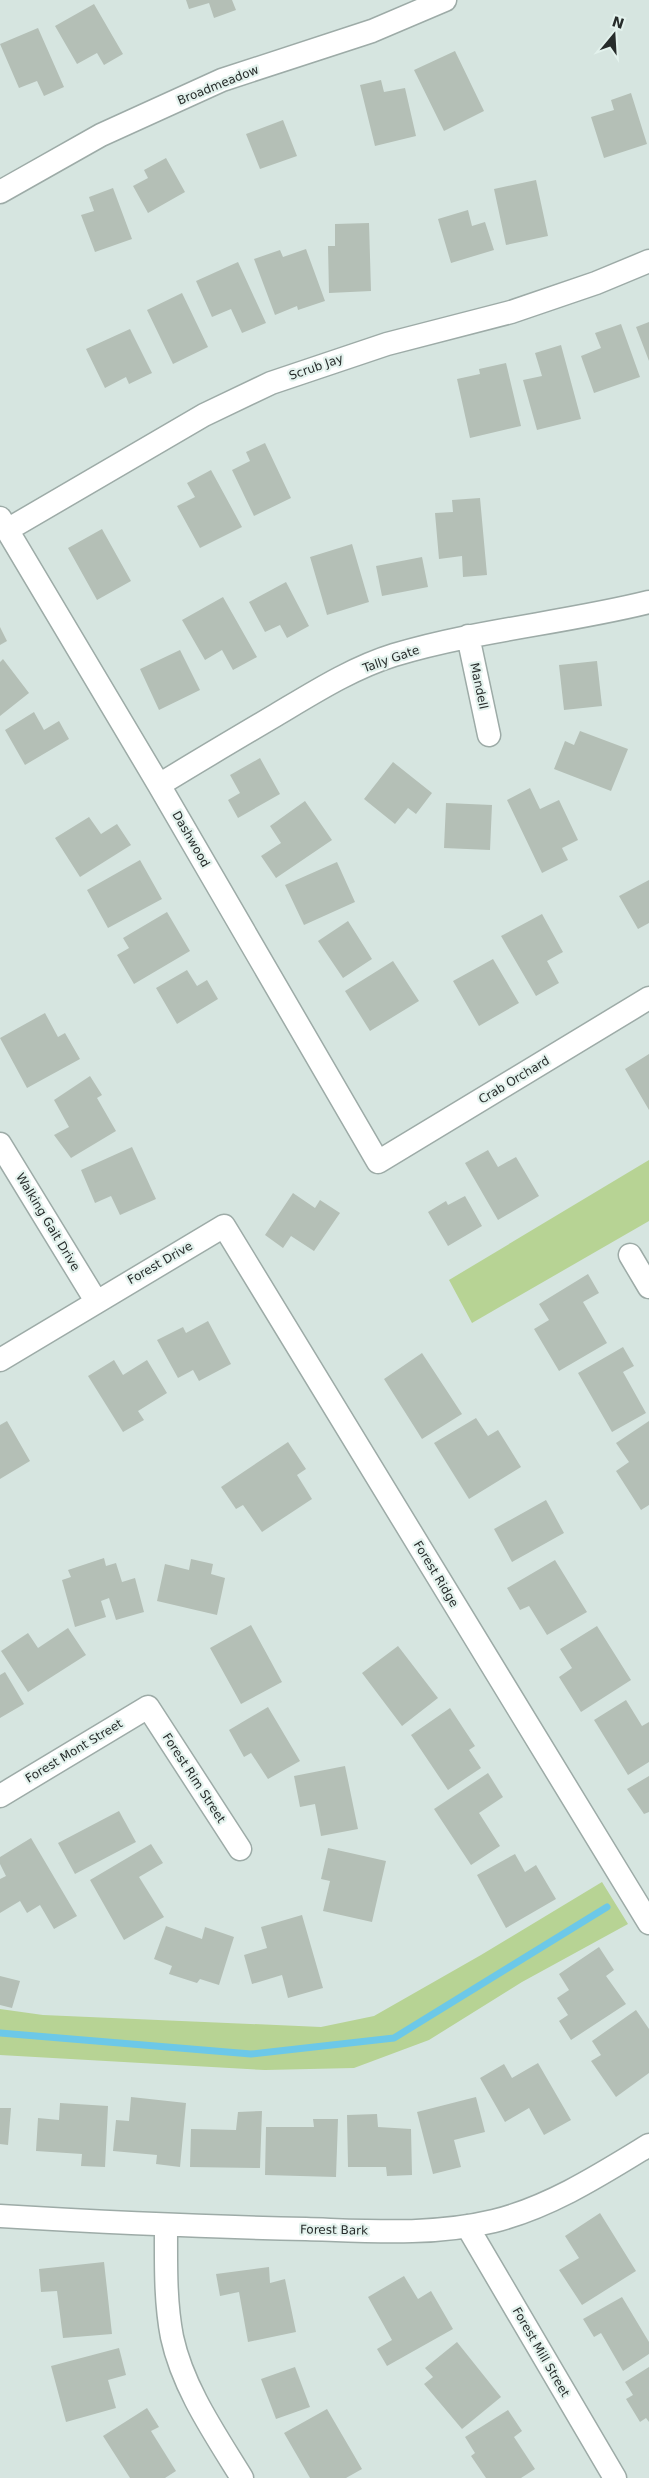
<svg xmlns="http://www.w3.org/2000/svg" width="649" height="2478" viewBox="0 0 649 2478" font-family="'DejaVu Sans',sans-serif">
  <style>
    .green { fill: #b7d394 }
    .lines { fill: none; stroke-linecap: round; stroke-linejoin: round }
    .stream { stroke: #6cc8e8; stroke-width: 7 }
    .building { fill: #b4bfb6 }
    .street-casing { stroke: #9daba7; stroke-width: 25 }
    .street { stroke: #fff; stroke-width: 22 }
    .labels { text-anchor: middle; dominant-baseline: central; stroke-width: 4.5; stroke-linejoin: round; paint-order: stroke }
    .street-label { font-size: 12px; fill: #272c2b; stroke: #e3f2ed }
  </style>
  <rect width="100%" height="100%" fill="#d6e5e0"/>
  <!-- green -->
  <path class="green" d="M649 1160V1221L472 1323 449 1280Z
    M602 1882 628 1924 522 1982 429 2040 354 2068 265 2070 0 2055V2009L43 2015 321 2027 374 2016 481 1955Z"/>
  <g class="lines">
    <!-- stream -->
    <path class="stream" d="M0 2033 251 2054 394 2038 607 1907"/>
  </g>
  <!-- building -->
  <path class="building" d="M186 0H232L236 10 214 18 209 3 189 9Z
    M94 4 123 54 104 65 97 53 77 64 55 26Z
    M38 28 64 87 44 96 37 81 19 88 0 44Z
    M455 51 484 111 444 131 414 70Z
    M381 80 384 92 405 88 416 136 375 146 360 85Z
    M631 93 647 144 604 158 591 117 614 110 611 100Z
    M283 120 297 156 260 169 246 134Z
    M166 158 185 192 148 213 133 186 148 178 144 170Z
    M536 180 548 236 506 245 494 189Z
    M113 188 132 239 95 252 81 215 94 211 89 197Z
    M468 210 472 226 485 222 494 250 451 263 438 219Z
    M369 223 371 291 329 293 328 246H335V224Z
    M306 249 325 301 298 310 297 306 275 315 254 259 280 250 283 257Z
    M238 262 266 323 242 333 231 309 212 317 196 281Z
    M182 293 208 347 173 364 147 310Z
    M649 322V361L636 327Z
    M621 324 640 377 594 393 581 356 601 348 595 333Z
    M130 329 152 373 129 384 126 377 105 388 86 349Z
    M561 345 581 419 537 430 523 380 542 376 535 353Z
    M506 363 521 426 470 438 457 379 480 374 479 369Z
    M265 443 291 498 254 516 232 470 250 461 246 452Z
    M211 470 242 527 200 548 177 506 195 497 187 483Z
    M480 498 487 575 463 577 462 556 439 559 435 513 453 512 452 500Z
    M102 529 131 581 97 600 68 548Z
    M352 544 369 602 327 615 310 557Z
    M422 557 428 587 382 596 376 566Z
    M286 582 309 626 287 638 280 625 265 632 249 602Z
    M223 597 257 657 233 670 222 650 205 660 182 620Z
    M0 627 7 641 0 645Z
    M180 650 200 690 159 710 140 669Z
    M3 659 29 693 0 716V662Z
    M597 661 602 706 564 710 559 665Z
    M34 712 44 730 59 721 69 739 25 765 5 730Z
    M580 731 628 749 611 791 554 769 565 741 574 745Z
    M260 758 280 794 238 818 228 800 240 793 230 775Z
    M393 762 432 793 416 814 408 808 395 824 364 799Z
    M530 788 540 809 559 800 578 840 562 848 568 860 542 873 507 800Z
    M305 801 332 840 276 878 261 856 281 843 270 826Z
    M446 803 492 805 490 850 444 848Z
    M89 817 101 834 117 824 131 845 80 877 55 838Z
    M140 860 162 899 108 928 87 890Z
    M337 862 355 902 304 925 285 885Z
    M649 880V923L638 929 619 896Z
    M167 912 190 951 134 984 117 955 129 948 123 938Z
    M542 914 563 952 547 961 559 983 536 996 501 936Z
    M348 921 372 959 343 978 318 941Z
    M493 959 519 1003 479 1026 453 981Z
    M393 961 419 1001 370 1031 345 991Z
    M187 970 197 986 207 980 218 999 177 1024 156 988Z
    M45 1013 58 1037 65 1033 80 1059 27 1088 0 1038Z
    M649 1054V1110L625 1069Z
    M90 1076 102 1095 97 1098 116 1131 71 1158 54 1135 69 1127 54 1100Z
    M132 1147 156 1199 120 1215 111 1196 95 1203 81 1170Z
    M488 1150 498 1167 516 1157 539 1196 498 1220 465 1163Z
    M293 1193 315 1208 320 1200 340 1213 314 1251 291 1236 283 1248 265 1235Z
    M465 1196 482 1226 448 1246 428 1212 446 1201 448 1205Z
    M588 1274 599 1293 583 1302 607 1343 559 1371 534 1329 549 1320 539 1304Z
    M208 1321 231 1364 199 1381 193 1370 178 1378 157 1340 183 1327 186 1333Z
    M623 1347 634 1366 623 1372 646 1413 612 1432 578 1373Z
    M422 1353 462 1414 422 1439 384 1379Z
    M114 1360 123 1375 147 1360 167 1393 138 1411 144 1420 123 1432 88 1376Z
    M476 1418 488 1436 498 1430 521 1467 469 1499 434 1443Z
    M7 1421 30 1461 0 1479V1425Z
    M649 1421V1505L641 1510 616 1471 629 1462 616 1443Z
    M288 1442 306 1469 297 1475 312 1499 262 1532 243 1505 236 1509 221 1487Z
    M546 1500 564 1533 512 1562 494 1529Z
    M104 1558 106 1566 116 1563 122 1582 135 1578 144 1612 116 1620 109 1598 101 1601 106 1617 75 1627 62 1580 71 1577 68 1570Z
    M191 1559 213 1564 211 1574 225 1578 217 1615 157 1601 165 1564 189 1570Z
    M555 1560 587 1612 547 1635 529 1606 520 1610 507 1588Z
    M251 1625 282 1682 241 1704 210 1648Z
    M597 1626 631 1680 581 1712 559 1677 572 1668 560 1649Z
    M68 1628 86 1655 28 1692 1 1651 28 1633 38 1648Z
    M398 1646 438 1698 402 1726 362 1673Z
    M5 1672 24 1704 0 1718V1675Z
    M626 1700 642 1726 649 1722V1762L628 1775 594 1720Z
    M268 1707 300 1761 268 1779 251 1753 244 1757 229 1730Z
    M450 1708 475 1746 469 1750 481 1768 448 1790 411 1735Z
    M345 1766 358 1829 321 1836 315 1804 300 1807 294 1776Z
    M488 1773 503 1797 479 1813 500 1846 471 1865 434 1809Z
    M649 1776V1812L644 1814 627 1789Z
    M119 1811 136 1842 75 1874 58 1843Z
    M31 1838 77 1916 54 1929 40 1905 27 1913 20 1901 0 1913V1879L6 1876 0 1864V1857Z
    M151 1844 163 1863 139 1877 164 1917 124 1940 90 1880Z
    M328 1848 386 1861 372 1922 323 1911 330 1881 321 1879Z
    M515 1854 525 1872 536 1865 556 1899 506 1928 477 1875Z
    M302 1915 323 1988 288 1998 282 1975 252 1984 244 1955 267 1948 261 1927Z
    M166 1926 202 1939 205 1927 234 1937 219 1985 200 1979 197 1983 169 1974 172 1966 154 1959Z
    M599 1947 614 1970 606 1976 626 2004 571 2040 559 2021 568 2015 557 1998 569 1990 559 1974Z
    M0 1976 20 1981 12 2008 0 2005Z
    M636 2010 649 2029V2073L616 2097 591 2061 601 2055 592 2041Z
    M538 2063 571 2120 544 2135 529 2108 505 2122 480 2078 504 2064 512 2078Z
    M131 2097 186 2103 180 2167 156 2164 157 2155 113 2151 116 2120 129 2121Z
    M476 2097 485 2132 454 2140 461 2167 433 2174 417 2112Z
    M60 2103 108 2106 105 2167 81 2166 82 2154 36 2151 38 2118 59 2120Z
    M0 2108H11L8 2145 0 2144Z
    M262 2111 260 2168 190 2167 191 2129 236 2130 238 2112Z
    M377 2114 378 2127 411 2129 412 2175 387 2176 386 2167H348L347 2115Z
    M313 2119H338L336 2177 265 2175 266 2127H314Z
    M600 2213 636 2271 582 2305 559 2270 579 2258 565 2236Z
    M104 2262 112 2334 63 2338 57 2291 41 2292 39 2269Z
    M269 2267 270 2283 285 2279 296 2332 248 2342 239 2292 220 2296 216 2274Z
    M404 2276 418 2299 431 2291 453 2329 387 2366 377 2349 392 2340 368 2297Z
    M622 2297 649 2342V2354L623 2371 601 2333 594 2337 583 2319Z
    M457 2342 501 2397 462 2429 424 2384 433 2377 425 2368Z
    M119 2348 126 2375 108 2380 116 2408 66 2422 51 2366Z
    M295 2367 310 2407 276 2419 261 2379Z
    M649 2367V2422L646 2418 640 2422 626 2399 633 2395 625 2382Z
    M147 2408 159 2427 151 2431 176 2471 165 2478H130L103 2436Z
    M327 2409 362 2469 346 2478H310L284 2433Z
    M508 2410 522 2431 514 2437 535 2469 521 2478H486L471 2456 475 2453 465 2437Z"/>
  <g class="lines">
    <!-- street casing -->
    <g class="street-casing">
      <path id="street" d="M0 192 101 135 222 80 372 31 445 0
        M0 518 159 785 378 1162 649 998
        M7 530 204 415 271 383 387 344 511 312 596 283 649 261
        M468 636 489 735
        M159 785C198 761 237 738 276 715 313 693 352 668 394 655 477 630 565 623 649 602
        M0 1144 96 1301
        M630 1255 649 1287
        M0 1360 224 1226 649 1923
        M0 1796 148 1707 240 1849
        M0 2216C102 2222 203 2227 306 2229 368 2231 432 2236 494 2221 550 2207 600 2175 649 2145
        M166 2226C166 2263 165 2301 172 2337 183 2388 215 2434 242 2478
        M467 2226 615 2478"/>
    </g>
    <!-- street -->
    <use href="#street" class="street"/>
  </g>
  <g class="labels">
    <!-- street labels -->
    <g class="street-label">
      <text transform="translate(218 85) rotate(-22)">Broadmeadow</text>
      <text transform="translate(316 367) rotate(-19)">Scrub Jay</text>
      <text transform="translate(391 659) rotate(-19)">Tally Gate</text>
      <text transform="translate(479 686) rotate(78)">Mandell</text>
      <text transform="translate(191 839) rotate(60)">Dashwood</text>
      <text transform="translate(514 1080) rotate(-31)">Crab Orchard</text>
      <text transform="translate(48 1222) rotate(59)">Walking Gait Drive</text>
      <text transform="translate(160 1263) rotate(-30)">Forest Drive</text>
      <text transform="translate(436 1574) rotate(59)">Forest Ridge</text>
      <text transform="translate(74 1751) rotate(-31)">Forest Mont Street</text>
      <text transform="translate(194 1778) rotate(57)">Forest Rim Street</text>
      <text transform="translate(334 2230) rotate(1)">Forest Bark</text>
      <text transform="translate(541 2352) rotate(60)">Forest Mill Street</text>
    </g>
  </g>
  <!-- north arrow -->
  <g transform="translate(614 35) rotate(18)" stroke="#e3f2ed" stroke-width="4" paint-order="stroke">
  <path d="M0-4L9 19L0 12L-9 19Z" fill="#272c2b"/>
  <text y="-8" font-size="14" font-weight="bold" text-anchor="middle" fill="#272c2b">N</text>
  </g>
</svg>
